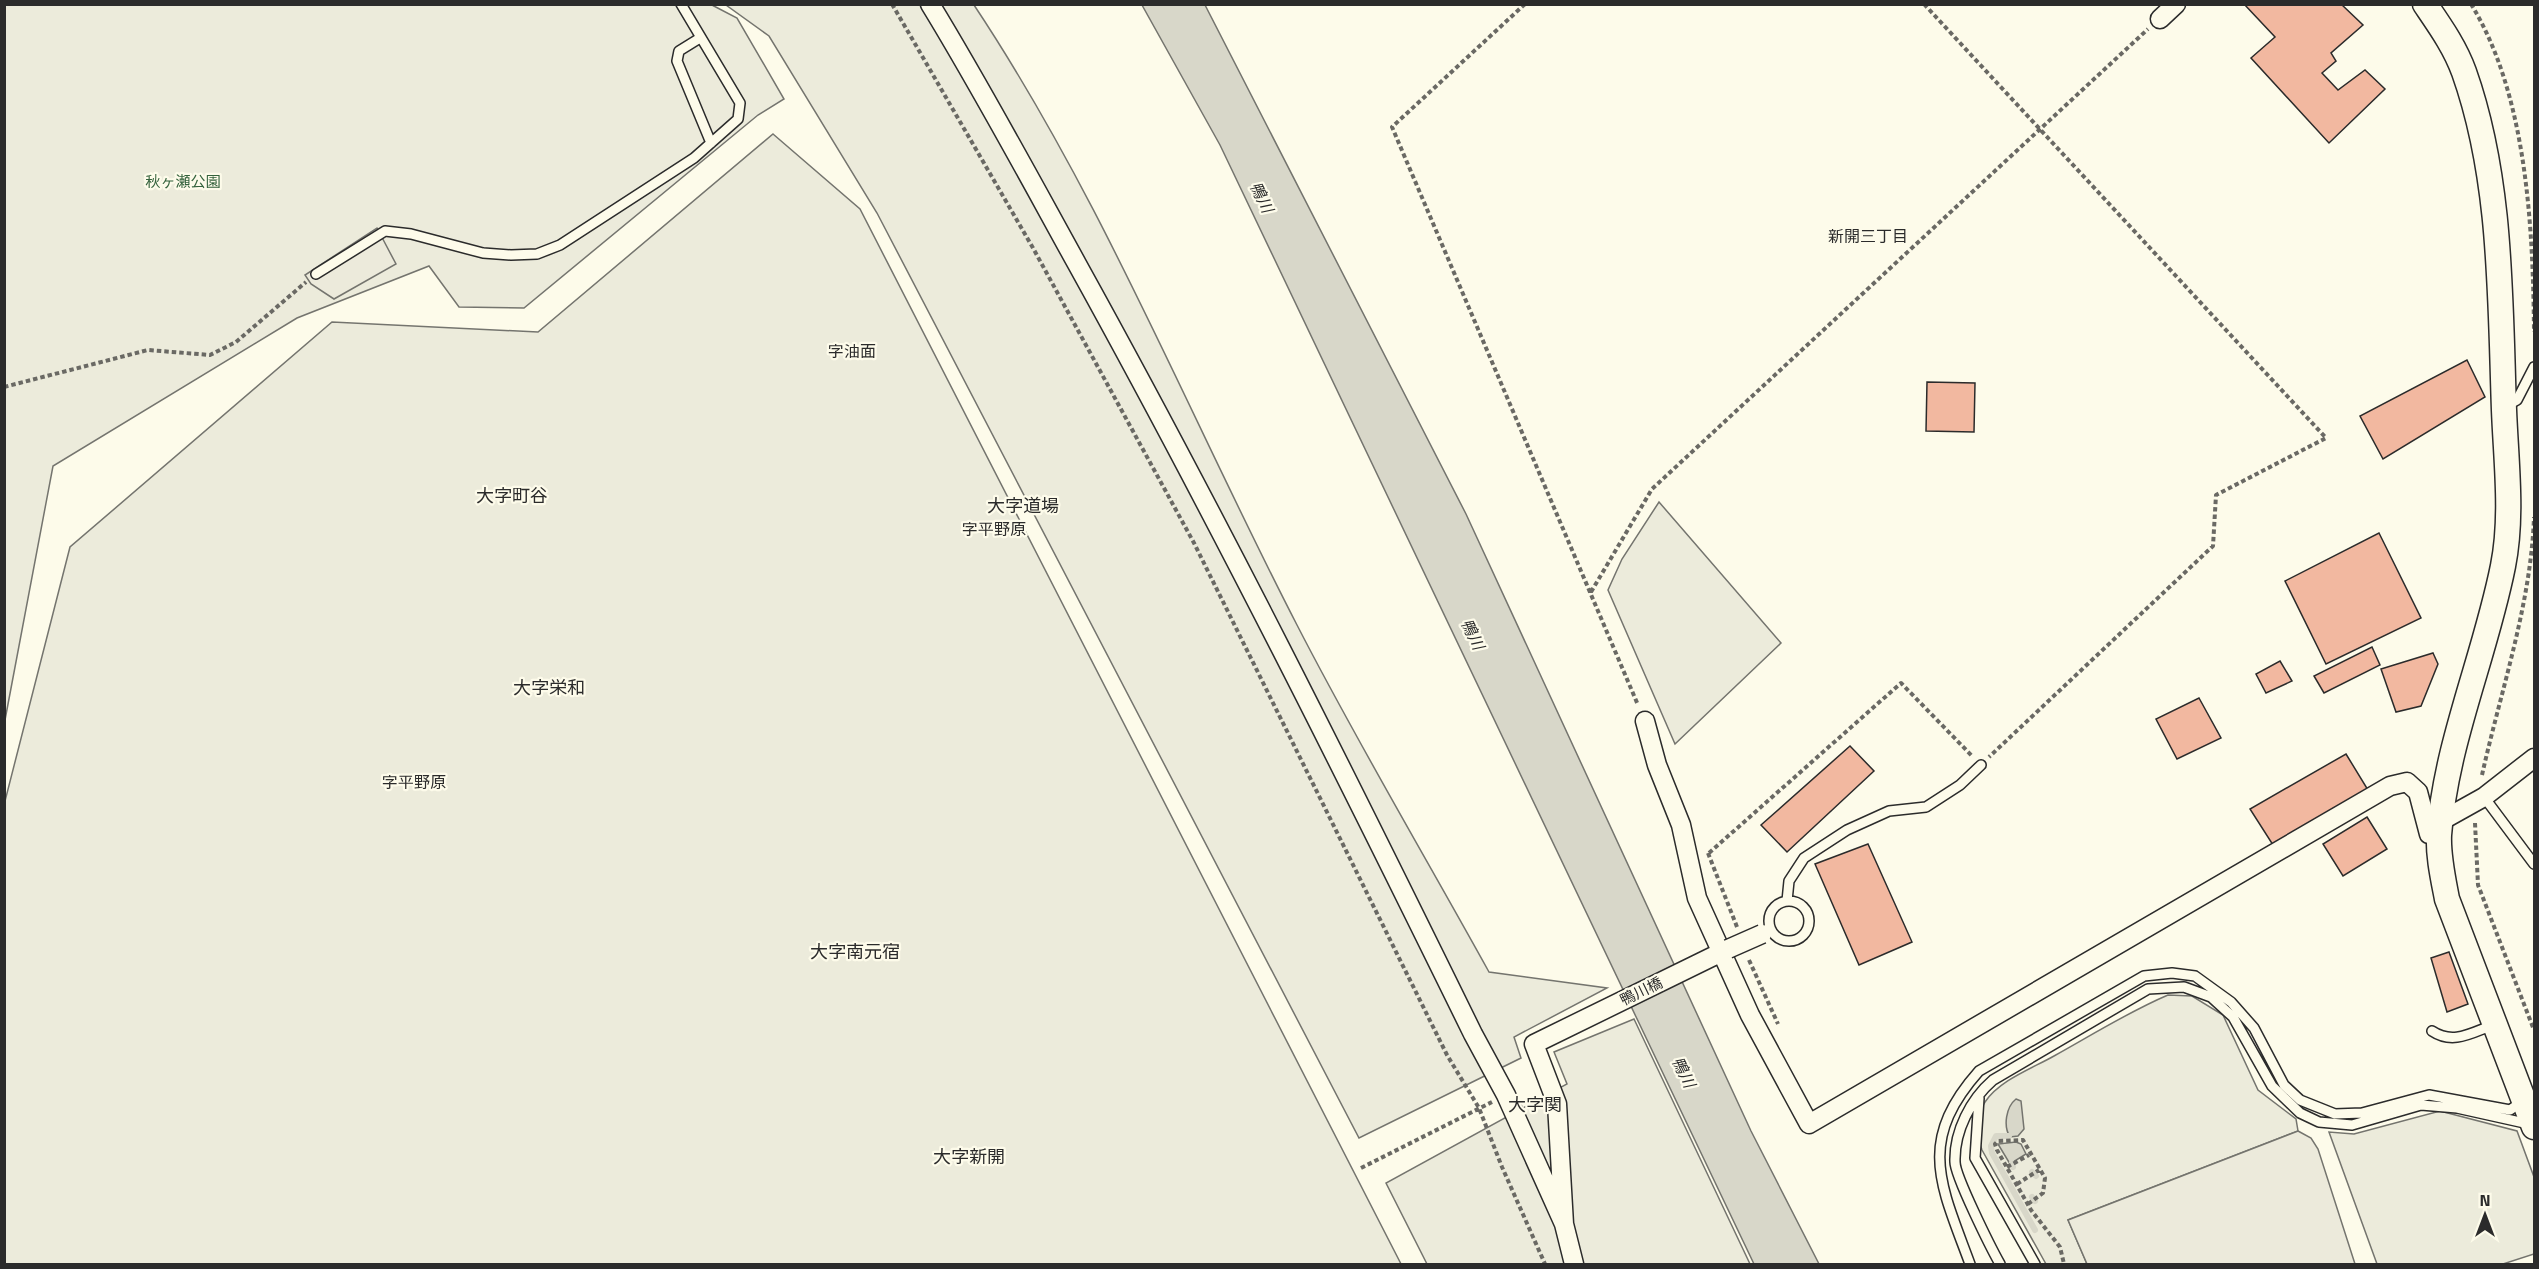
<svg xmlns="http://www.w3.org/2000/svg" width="2539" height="1269" viewBox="0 0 2539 1269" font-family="'Titillium Web','Noto Sans JP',sans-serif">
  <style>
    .green { fill: #ecebdb; stroke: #74746e; stroke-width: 1.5 }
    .parking { fill: #eceadb; stroke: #74746e; stroke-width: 1.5 }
    .water { fill: #d8d7c9; stroke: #74746e; stroke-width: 1.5 }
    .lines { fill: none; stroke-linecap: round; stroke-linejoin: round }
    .stream { stroke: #d8d7c9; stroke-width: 6 }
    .building { fill: #f2b8a0; stroke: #2b2b2b; stroke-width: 1.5 }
    .lane-casing { stroke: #2b2b2b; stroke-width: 12 }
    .street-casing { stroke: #2b2b2b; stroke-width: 21 }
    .secondary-casing { stroke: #2b2b2b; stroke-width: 27 }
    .path { stroke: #6a6964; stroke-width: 4; stroke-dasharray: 4.5 3; stroke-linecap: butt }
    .lane { stroke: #fdfbea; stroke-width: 9 }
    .street { stroke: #fdfbea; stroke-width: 18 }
    .secondary { stroke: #fdfbea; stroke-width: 24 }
    .street-bridge-casing { stroke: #2b2b2b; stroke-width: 21; stroke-linecap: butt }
    .street-bridge { stroke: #fdfbea; stroke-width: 18 }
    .labels { text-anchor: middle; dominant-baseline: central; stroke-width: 4.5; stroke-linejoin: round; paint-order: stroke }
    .park-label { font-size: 15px; fill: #34623c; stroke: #fdfbea }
    .street-label { font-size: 15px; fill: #2b2b2b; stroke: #fdfbea }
    .water-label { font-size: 16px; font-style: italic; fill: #2b2b2b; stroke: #fdfbea }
    .neighbourhood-label { font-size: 16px; fill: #2b2b2b; stroke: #fdfbea }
    .quarter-label { font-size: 18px; fill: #2b2b2b; stroke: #fdfbea }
  </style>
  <rect width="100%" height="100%" fill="#fdfbea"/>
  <!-- green -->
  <path class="green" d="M710 4 737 18 784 99 758 115 524 308 459 307 429 266 297 318 53 466 5 720V5Z
    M726 5H974C1103 199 1190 418 1297 625 1357 742 1425 856 1489 972L1607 988 1514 1037 1521 1058 1359 1138 877 213 769 36Z
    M773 134 860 209 1401 1264H5V801L70 547 332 322 538 332Z
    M1659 502 1781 643 1675 744 1608 590 1622 559Z
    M2168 995 2192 996 2223 1015 2258 1090 2296 1119 2298 1131 2068 1220 2087 1264H2046L1982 1150C1976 1134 1974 1118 1985 1102 2000 1080 2031 1069 2054 1056 2092 1035 2128 1012 2168 995Z
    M1634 1019 1750 1264H1427L1386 1183 1567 1084 1554 1052Z
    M2440 1111 2517 1131 2534 1177V1254L2503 1264H2377L2329 1132 2354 1134Z"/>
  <!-- parking -->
  <path class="parking" d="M377 228 396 264 334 299 311 284 305 275Z
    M2298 1131 2311 1138 2318 1149 2355 1264H2087L2068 1220Z"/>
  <!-- water -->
  <path class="water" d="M1142 5H1205L1466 514 1751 1131 1819 1264H1754L1220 145Z
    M2016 1099 2021 1101 2024 1129 2018 1136 2010 1137C2003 1126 2006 1107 2016 1099Z
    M2016 1142 2021 1144 2026 1154 2010 1164 1998 1144Z"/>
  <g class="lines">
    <!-- stream -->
    <path class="stream" d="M2009 1136H1996L1991 1146 1992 1153 2035 1230
      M2012 1163 2013 1167
      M2032 1172 2036 1176
      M2032 1197 2035 1201"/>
  </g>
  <!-- building -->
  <path class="building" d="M2244 4H2341L2363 25 2331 53 2336 61 2322 73 2338 90 2365 70 2385 89 2329 143 2251 58 2275 37Z
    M2467 360 2485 397 2383 459 2360 416Z
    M1927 382 1975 383 1974 432 1926 431Z
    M2379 533 2421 618 2326 664 2285 581Z
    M2372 647 2380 665 2324 693 2314 676Z
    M2433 653 2438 664 2421 706 2396 712 2381 669Z
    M2280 661 2292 681 2266 693 2256 674Z
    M2199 698 2221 738 2177 759 2156 719Z
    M1850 746 1874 771 1787 852 1761 825Z
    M2346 754 2368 790 2273 845 2250 809Z
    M2367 817 2387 849 2343 876 2323 844Z
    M1868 844 1912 942 1859 965 1815 864Z
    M2449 952 2468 1004 2447 1012 2431 958Z"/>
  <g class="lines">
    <!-- lane casing -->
    <g class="lane-casing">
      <path id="lane" d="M700 38 679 51 677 61 711 143
        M316 274 385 231 411 234 483 253 511 255 537 254 560 245 694 158 738 119 740 103 681 4
        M2506 406 2517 400 2534 367
        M2484 797 2534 864
        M1787 901 1789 881 1804 858 1847 830 1889 811 1926 807 1960 785 1981 765
        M1769 921a20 20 0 1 1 40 0a20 20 0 1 1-40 0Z
        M2432 1031C2453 1045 2471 1033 2493 1025
        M1979 1098 1975 1158 2035 1264
        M1970 1264C1941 1185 1916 1142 1979 1071L2144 976 2172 973 2195 976 2231 1002 2254 1028 2284 1085 2300 1100 2335 1114 2362 1113 2429 1095 2510 1110 2523 1101
        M2000 1264C1991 1248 1955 1176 1955 1162 1954 1131 1971 1099 1993 1080L2148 989 2184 987 2211 997 2233 1017 2272 1086 2300 1113 2319 1122 2352 1125 2421 1105 2457 1108 2529 1124"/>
    </g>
    <!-- street casing -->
    <g class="street-casing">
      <path id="street" d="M930 4C982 89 1029 177 1077 264 1217 517 1346 775 1473 1034L1506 1095 1564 1224
        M2160 19 2176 4
        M1645 721 1657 765 1681 825 1697 898 1750 1015 1809 1124 2390 786 2407 782 2418 792 2429 834 2439 836
        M2441 821 2484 797 2534 758
        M1574 1264 1564 1224 1557 1104 1534 1044 1728 949"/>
    </g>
    <!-- secondary casing -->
    <g class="secondary-casing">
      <path id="secondary" d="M2425 4C2440 26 2455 47 2464 72 2502 179 2500 298 2504 410 2506 461 2513 516 2503 566 2485 657 2446 742 2439 835 2438 856 2443 878 2447 899L2534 1127"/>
    </g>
    <!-- path -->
    <path class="path" d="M892 4 1033 248 1194 543 1447 1055 1479 1108 1502 1167 1545 1264
      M1525 4 1392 127 1638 705
      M1924 4 2326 438 2216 495 2213 546 1989 757
      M2471 4C2527 95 2533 228 2534 332
      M4 387 148 350 210 355 236 342 306 282
      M1591 592 1652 489 2148 29
      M2482 775C2501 690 2531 604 2534 517
      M2475 823 2478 885 2534 1030
      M1708 853 1737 927
      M1709 853 1901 683 1973 757
      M1749 960 1778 1024
      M2007 1167 2029 1155
      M1361 1168 1492 1102
      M2017 1184 2039 1170
      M2028 1204 2043 1193 2045 1178 2023 1140 1998 1141 1995 1144 1997 1150 2031 1210 2060 1247 2064 1264"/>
    <!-- lane -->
    <use href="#lane" class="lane"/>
    <!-- street -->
    <use href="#street" class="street"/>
    <!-- secondary -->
    <use href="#secondary" class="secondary"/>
    <!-- street-bridge casing -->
    <g class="street-bridge-casing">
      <path id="street-bridge" d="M1728 949 1762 934"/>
    </g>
    <!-- street-bridge -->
    <use href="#street-bridge" class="street-bridge"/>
  </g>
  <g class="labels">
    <!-- park labels -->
    <g class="park-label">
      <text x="183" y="181">秋ヶ瀬公園</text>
    </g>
    <!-- street labels -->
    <g class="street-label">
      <text transform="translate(1641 991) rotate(-26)">鴨川橋</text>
    </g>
    <!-- water labels -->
    <g class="water-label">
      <text transform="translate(1262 197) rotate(64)">鴨川</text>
      <text transform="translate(1473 634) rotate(64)">鴨川</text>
      <text transform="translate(1684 1072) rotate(64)">鴨川</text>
    </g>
    <!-- neighbourhood labels -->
    <g class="neighbourhood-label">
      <text x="1868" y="236">新開三丁目</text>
      <text x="852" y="351">字油面</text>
      <text x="994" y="529">字平野原</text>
      <text x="414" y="782">字平野原</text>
    </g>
    <!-- quarter labels -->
    <g class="quarter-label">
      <text x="512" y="495">大字町谷</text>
      <text x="1023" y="505">大字道場</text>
      <text x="549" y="687">大字栄和</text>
      <text x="855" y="951">大字南元宿</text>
      <text x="1535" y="1104">大字関</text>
      <text x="969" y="1156">大字新開</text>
    </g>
  </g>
  <!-- border -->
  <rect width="2539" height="1269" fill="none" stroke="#2b2b2b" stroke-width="12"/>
  <!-- north arrow -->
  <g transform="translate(2485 1215)" stroke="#fdfbea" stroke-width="4.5" paint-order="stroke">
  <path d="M0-4.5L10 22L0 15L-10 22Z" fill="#2b2b2b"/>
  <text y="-9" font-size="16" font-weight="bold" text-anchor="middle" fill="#2b2b2b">N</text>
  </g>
</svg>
